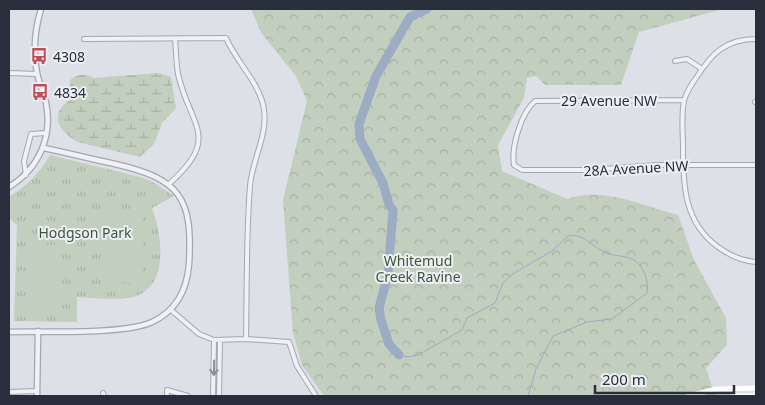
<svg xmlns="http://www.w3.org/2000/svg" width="765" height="405" viewBox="0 0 765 405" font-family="'Noto Sans',sans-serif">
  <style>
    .grass { fill: url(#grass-tufts) }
    .forest { fill: url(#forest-crowns) }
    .wetland { fill: url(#wetland-marsh) }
    .pitch { fill: #c2cfbf }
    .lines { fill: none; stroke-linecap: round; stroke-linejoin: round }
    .stream { stroke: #9bacc3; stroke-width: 1 }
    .river { stroke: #9bacc3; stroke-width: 9 }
    .minor-casing { stroke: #a3a7af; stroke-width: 6 }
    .tertiary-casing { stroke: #a3a7af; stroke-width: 7 }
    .minor { stroke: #eff1f4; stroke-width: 4 }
    .tertiary { stroke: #eff1f4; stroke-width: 4.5 }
    .secondary { stroke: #fff; stroke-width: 5 }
    .oneway { stroke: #8c9098 }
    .labels { text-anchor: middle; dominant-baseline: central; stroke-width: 4; stroke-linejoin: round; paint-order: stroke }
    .poi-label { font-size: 14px; fill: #282e3b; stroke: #eceff3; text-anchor: start }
    .street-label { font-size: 14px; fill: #282e3b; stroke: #eceff3 }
    .park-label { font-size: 14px; fill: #3b5537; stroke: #eceff3 }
  </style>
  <defs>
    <pattern id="grass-tufts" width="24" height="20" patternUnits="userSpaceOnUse" patternTransform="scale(1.25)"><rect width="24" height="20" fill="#c2cfbf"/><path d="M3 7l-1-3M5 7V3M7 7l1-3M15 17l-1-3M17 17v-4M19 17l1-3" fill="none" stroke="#a7b2a5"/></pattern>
    <pattern id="forest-crowns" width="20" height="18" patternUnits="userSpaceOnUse" patternTransform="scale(1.25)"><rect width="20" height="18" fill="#c2cfbf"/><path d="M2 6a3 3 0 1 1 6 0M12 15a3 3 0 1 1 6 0" fill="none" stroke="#a7b2a5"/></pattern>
    <pattern id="wetland-marsh" width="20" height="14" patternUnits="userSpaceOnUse" patternTransform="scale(1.25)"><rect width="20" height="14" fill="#c2cfbf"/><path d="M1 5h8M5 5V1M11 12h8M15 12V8" fill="none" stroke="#a7b2a5"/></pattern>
  </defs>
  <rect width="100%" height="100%" fill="#dde0e6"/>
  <!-- grass -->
  <path class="grass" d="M50 155 140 177 151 181 174 196 152 208C163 237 170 292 128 298 112 300 93 298 77 297V322L14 321 17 225 9 218V197C27 185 39 174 50 155Z"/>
  <!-- forest -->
  <path class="forest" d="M251 9H723L639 32 621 85H545L536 76 527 78 524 98 498 145 502 171 567 199C602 186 644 206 678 215L694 260 726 318 727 345 706 368 715 396H324L302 365 293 333 283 200 307 101 296 76 262 34Z"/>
  <!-- wetland -->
  <path class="wetland" d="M159 73 171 77 176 108 162 123 154 144 140 157 77 142C59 131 48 114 70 100V80C79 73 85 74 94 78Z"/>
  <!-- pitch -->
  <path class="pitch" d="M103 213 143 214 142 283 102 282Z
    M29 244 62 245 60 312 26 311Z"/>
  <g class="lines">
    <!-- stream -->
    <path class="stream" d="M399 355 408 357 418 355 462 330 467 318 495 303 503 283 511 275 552 251 568 236C584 233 592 247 606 253 613 256 621 255 629 258 643 262 649 280 647 293L612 319 587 322 553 336 536 369 528 396"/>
    <!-- river -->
    <path class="river" d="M399 355 389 344 381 320 379 308 388 274 393 210 389 205 383 183 360 139 359 124 376 76 410 17 427 9"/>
    <!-- minor casing -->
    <g class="minor-casing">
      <path id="minor" d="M84 39 226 38C236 61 256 79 263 104 270 132 252 159 250 186 246 237 247 288 246 339
        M756 39C726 39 712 53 696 78 691 85 686 93 684 101 681 116 683 133 683 147 683 186 684 222 718 247 729 255 742 261 756 262
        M675 61 687 59 702 69
        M9 73 37 74
        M684 100 535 101C521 113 511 147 514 165L522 170H589L657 165H756
        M755 102 756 101
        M26 175 24 161 31 134 46 133
        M169 184C222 137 190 127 178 74 176 62 176 50 175 39
        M171 310 199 334 214 340 246 339 289 342 297 366 316 396
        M9 392 37 391
        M103 393 104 396
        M167 396V390L188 396
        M213 396 214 340
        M219 396 220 340"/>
    </g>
    <!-- tertiary casing -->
    <g class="tertiary-casing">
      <path id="tertiary" d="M9 187C38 169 53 138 46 103 44 93 39 83 37 73 33 52 35 29 41 9
        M9 332C43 331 124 335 152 322 176 311 187 290 189 264 193 197 180 179 115 164 91 159 68 153 44 148
        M37 396 38 331"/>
    </g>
    <!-- minor -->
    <use href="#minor" class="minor"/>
    <!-- tertiary -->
    <use href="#tertiary" class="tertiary"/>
    <!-- secondary -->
    <path class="secondary" d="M688 396 717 389 756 388
      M732 396H753"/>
  </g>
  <!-- one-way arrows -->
  <defs><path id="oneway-shaft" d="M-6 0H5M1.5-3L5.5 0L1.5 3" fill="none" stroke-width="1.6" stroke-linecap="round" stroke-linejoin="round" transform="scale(1.25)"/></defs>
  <use class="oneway" href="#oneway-shaft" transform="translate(214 368) rotate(91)"/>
  <!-- icons -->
  <defs>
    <g id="bus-bare" transform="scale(1.35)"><path d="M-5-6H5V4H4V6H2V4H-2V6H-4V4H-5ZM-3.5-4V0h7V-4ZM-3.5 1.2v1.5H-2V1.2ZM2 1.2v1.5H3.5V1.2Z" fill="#c14c57" stroke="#eceff3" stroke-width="2.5" paint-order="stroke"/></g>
  </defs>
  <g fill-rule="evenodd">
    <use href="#bus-bare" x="39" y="56"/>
    <use href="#bus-bare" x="40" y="92"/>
  </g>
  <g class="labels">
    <!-- poi labels -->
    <g class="poi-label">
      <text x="53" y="56">4308</text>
      <text x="54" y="92">4834</text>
    </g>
    <!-- street labels -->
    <g class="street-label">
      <text x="609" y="100">29 Avenue NW</text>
      <text transform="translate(636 168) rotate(-3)">28A Avenue NW</text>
    </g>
    <!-- park labels -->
    <g class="park-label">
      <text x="85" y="232">Hodgson Park</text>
      <text x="418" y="260">Whitemud<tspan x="418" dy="16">Creek Ravine</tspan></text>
    </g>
  </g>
  <!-- border -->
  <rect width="765" height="405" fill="none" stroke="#282e3b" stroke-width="20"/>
  <!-- scale -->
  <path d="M595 385v8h139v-8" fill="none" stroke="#282e3b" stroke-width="2.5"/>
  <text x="602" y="385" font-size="15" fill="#282e3b" stroke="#eceff3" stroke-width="4" paint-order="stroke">200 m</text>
</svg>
